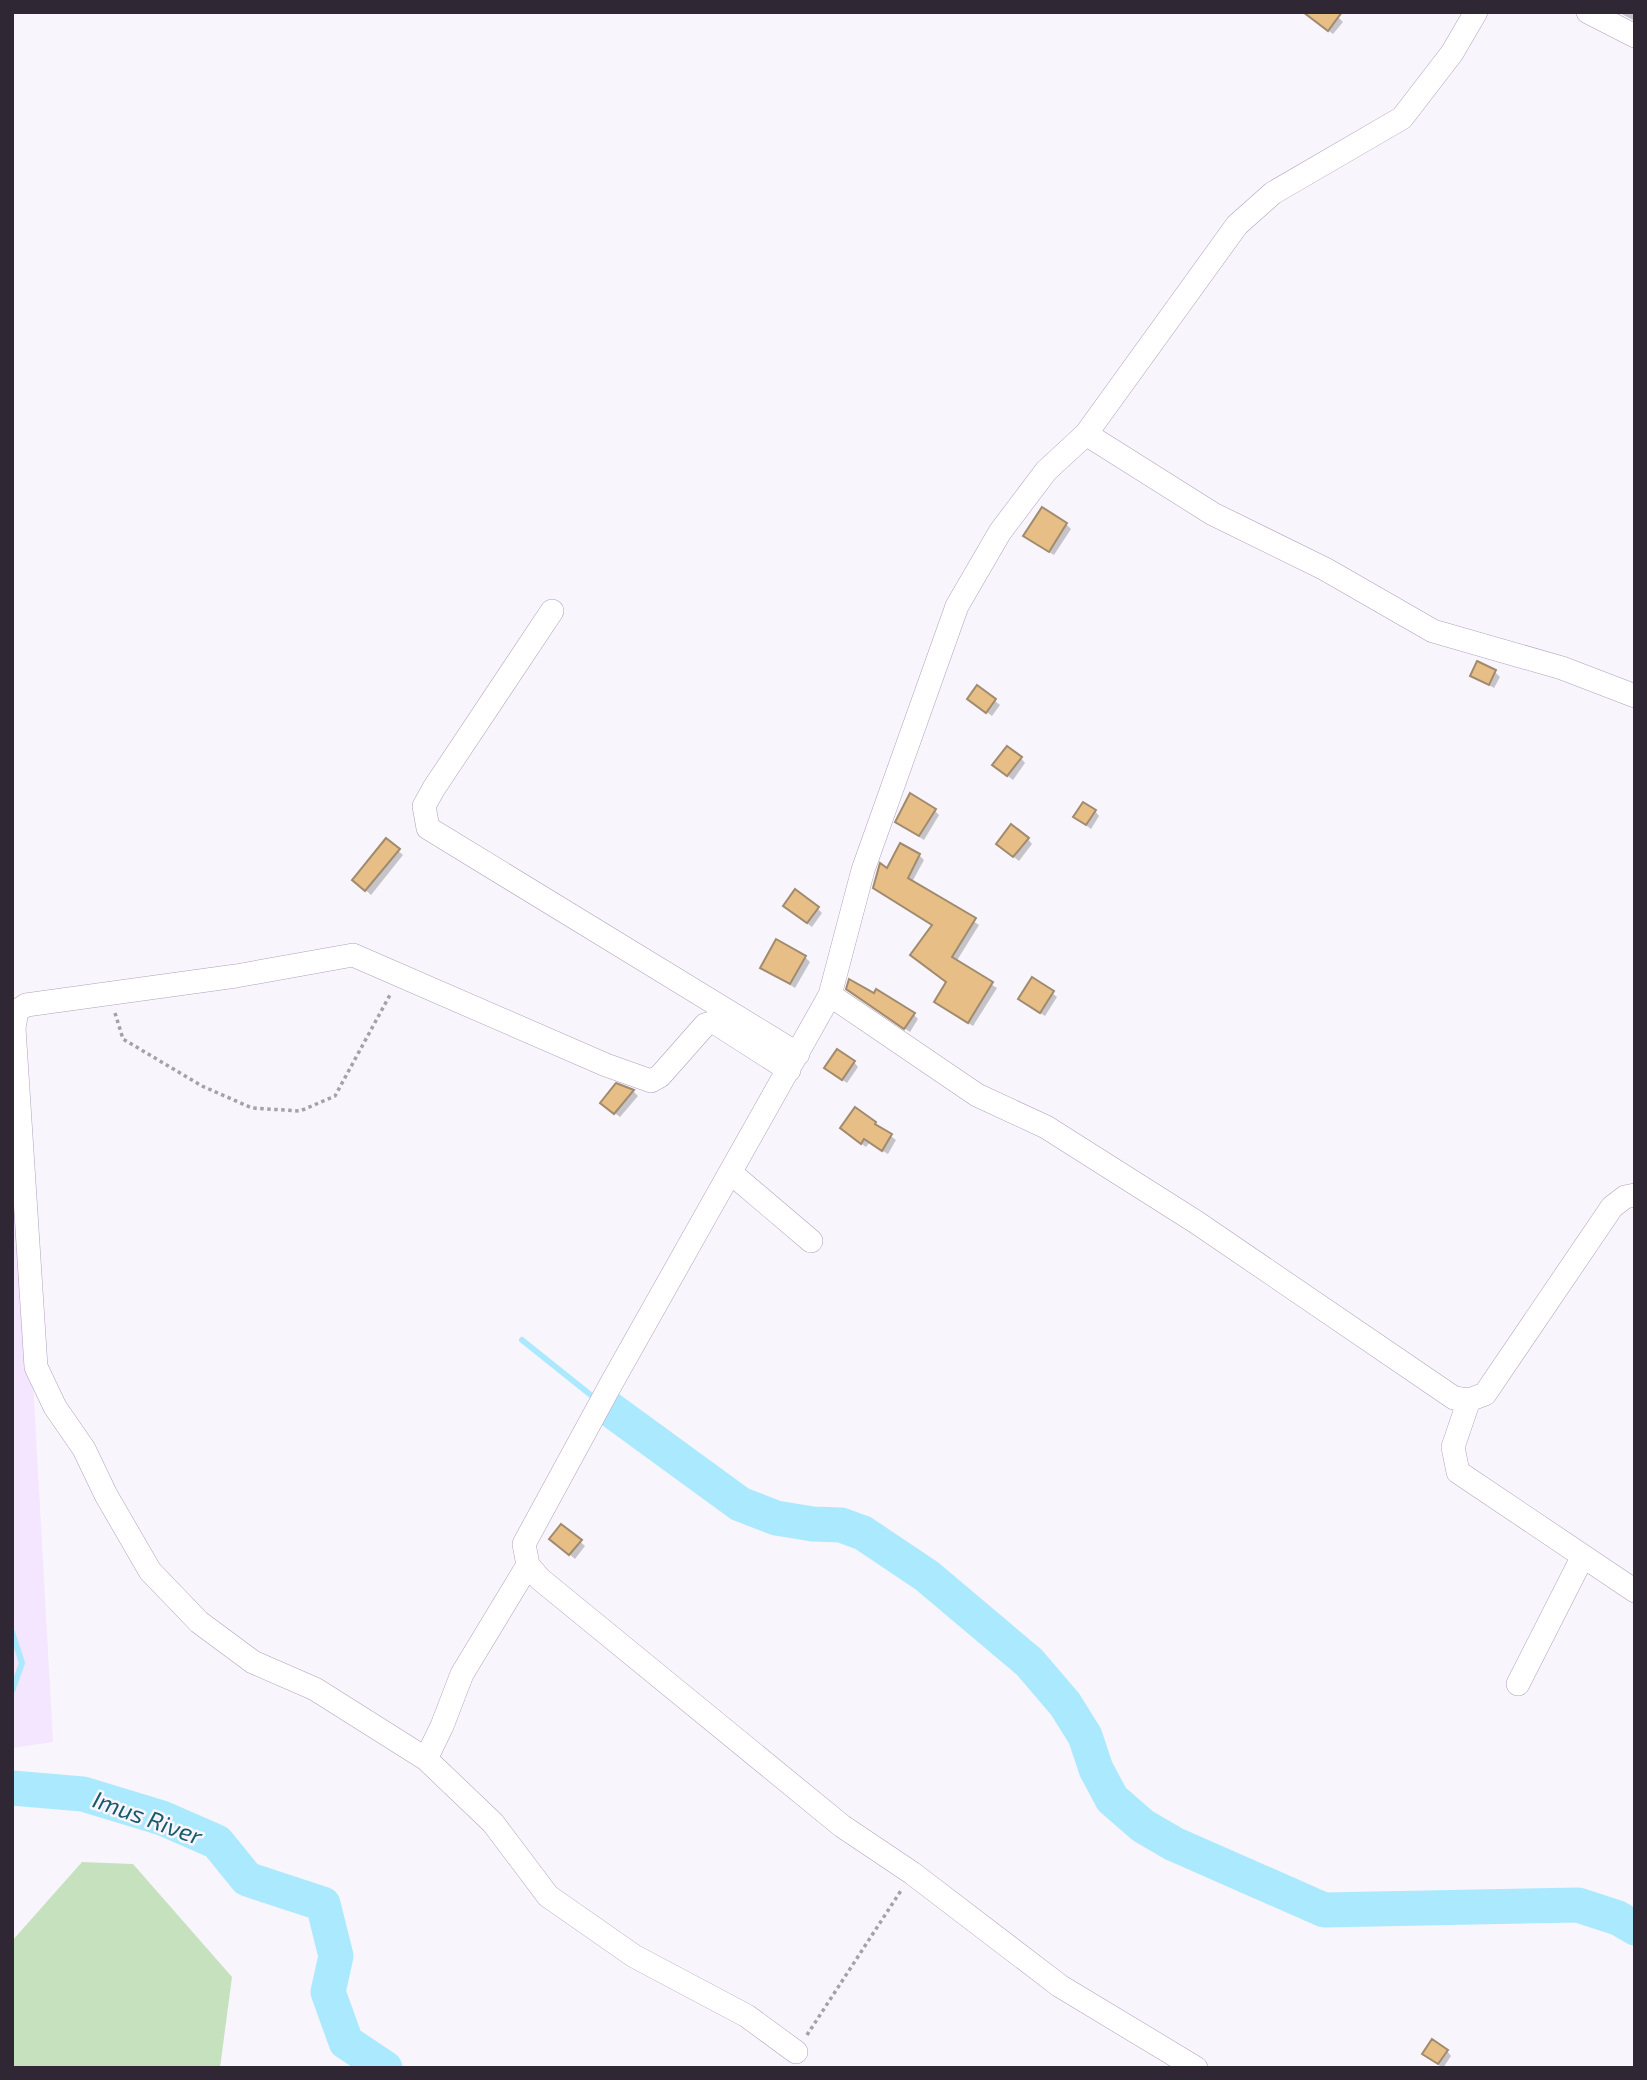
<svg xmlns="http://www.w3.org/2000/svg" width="1647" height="2080" viewBox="0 0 1647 2080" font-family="'Exo 2',sans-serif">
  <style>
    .built { fill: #f4e6fe }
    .green { fill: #c6e1be }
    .shadow { fill: #0003 }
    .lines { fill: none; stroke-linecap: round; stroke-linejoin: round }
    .stream { stroke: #abeafe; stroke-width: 6 }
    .river { stroke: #abeafe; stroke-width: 35 }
    .building { fill: #e7be86; stroke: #a08b6e; stroke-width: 2 }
    .minor-casing { stroke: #b2a0bf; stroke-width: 24 }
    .path { stroke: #a6a0aa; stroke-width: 3.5; stroke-dasharray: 3.5 3.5; stroke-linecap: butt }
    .minor { stroke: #fff; stroke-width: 23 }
    .labels { text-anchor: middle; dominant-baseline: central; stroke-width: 5; stroke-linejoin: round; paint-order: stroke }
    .water-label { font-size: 24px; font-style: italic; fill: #185a6c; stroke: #f9f5fc }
  </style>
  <rect width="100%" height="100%" fill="#f9f5fc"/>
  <!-- built -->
  <path class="built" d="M12 1004 53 1742 12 1748Z"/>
  <!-- green -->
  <path class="green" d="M82 1862 133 1864 232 1977 220 2068H12V1941Z"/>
  <!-- shadow -->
  <path class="shadow" d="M1618 12H1635V21Z
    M1338 17 1343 22 1333 34 1321 25Z
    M1066 524 1071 529 1054 555 1030 540Z
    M1495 672 1500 677 1494 688 1472 675Z
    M978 688 1000 705 992 716 974 703Z
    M1021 758 1025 763 1013 780 999 769Z
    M935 811 939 815 924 840 902 826Z
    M1095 811 1099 816 1091 829 1075 817Z
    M1028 839 1032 844 1019 861 1003 848Z
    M387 841 403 855 371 895 359 884Z
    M919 855 924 860 912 882 979 925 956 962 997 988 973 1026 936 1002 948 982 933 926 875 888 888 870Z
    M818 909 822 913 812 927 790 910Z
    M805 957 810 962 795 988 762 967Z
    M853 993 914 1015 918 1019 910 1032Z
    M1052 993 1057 997 1045 1016 1025 1003Z
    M854 1062 858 1067 847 1083 831 1072Z
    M617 1086 633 1091 638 1096 620 1117 607 1107Z
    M875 1124 896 1140 888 1154 869 1143 866 1147 847 1133Z
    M562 1526 585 1546 575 1559 556 1543Z
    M1447 2051 1451 2056 1443 2068 1429 2058Z"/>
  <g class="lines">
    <!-- stream -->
    <path class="stream" d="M522 1340 597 1400
      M12 1632 22 1663 12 1691"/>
    <!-- river -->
    <path class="river" d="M607 1407 740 1504 776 1518 813 1524 841 1525 863 1533 927 1576 1029 1662 1065 1704 1085 1736 1096 1769 1112 1799 1143 1826 1174 1844 1324 1910 1578 1905 1618 1918 1635 1928
      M12 1788 83 1794 162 1818 217 1842 247 1879 323 1904 336 1956 328 1992 346 2042 385 2068"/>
  </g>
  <!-- building -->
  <path class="building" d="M1303 12H1342L1328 31Z
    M1042 507 1067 523 1049 552 1023 536Z
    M1477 661 1496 670 1489 685 1470 676Z
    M977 685 996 699 986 713 967 699Z
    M1007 746 1022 757 1007 776 992 765Z
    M910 793 936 809 919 836 895 822Z
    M1083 802 1096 810 1086 825 1073 817Z
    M1011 824 1029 838 1013 857 996 844Z
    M386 838 400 849 365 891 352 880Z
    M900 843 920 854 908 878 976 918 952 957 993 982 968 1023 934 1002 946 982 910 955 932 925 873 888 880 863 887 868Z
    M795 889 819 907 807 923 783 906Z
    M776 939 806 956 790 984 760 968Z
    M1032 977 1054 991 1040 1013 1018 999Z
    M849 979 874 993 876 989 915 1013 904 1029 846 989Z
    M837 1049 855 1061 842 1080 824 1068Z
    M616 1083 634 1090 614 1114 600 1103Z
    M855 1107 876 1122 875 1124 892 1134 882 1151 864 1139 861 1144 840 1128Z
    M561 1524 582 1540 569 1555 549 1539Z
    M1432 2039 1448 2050 1438 2064 1422 2054Z"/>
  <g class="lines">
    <!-- minor casing -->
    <g class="minor-casing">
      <path id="minor" d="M1588 12 1635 36
        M1086 434 1213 514 1325 569 1433 631 1562 668 1635 696
        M552 611 434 788 424 806 428 828 798 1054
        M830 995 977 1095 1046 1127 1196 1222 1454 1398 1469 1400 1485 1394 1612 1207 1625 1197 1635 1195
        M789 1070 714 1022 705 1025 660 1076 651 1081 606 1065 353 955 236 976 26 1005 17 1011 14 1028 36 1367 55 1407 84 1449 106 1495 150 1571 199 1622 253 1662 315 1689 426 1759 493 1823 548 1896 634 1956 747 2016 796 2052
        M731 1173 811 1241
        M1469 1400 1453 1447 1458 1472 1635 1591
        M1518 1684 1583 1556
        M426 1759 442 1726 462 1674 528 1565
        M1196 2068 1060 1986 912 1873 842 1826 540 1579 528 1565 524 1544 611 1384 830 995 863 870 957 606 1000 532 1046 471 1086 434 1237 225 1273 193 1402 118 1452 53 1476 12"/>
    </g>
    <!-- path -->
    <path class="path" d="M115 1013 123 1039 202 1086 252 1108 300 1111 335 1096 391 993
      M807 2035 902 1889"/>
    <!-- minor -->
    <use href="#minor" class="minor"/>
  </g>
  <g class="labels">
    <!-- water labels -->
    <g class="water-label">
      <text transform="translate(148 1817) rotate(20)">Imus River</text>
    </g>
  </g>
  <!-- border -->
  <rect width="1647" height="2080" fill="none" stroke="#2f2834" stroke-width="28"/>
</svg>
